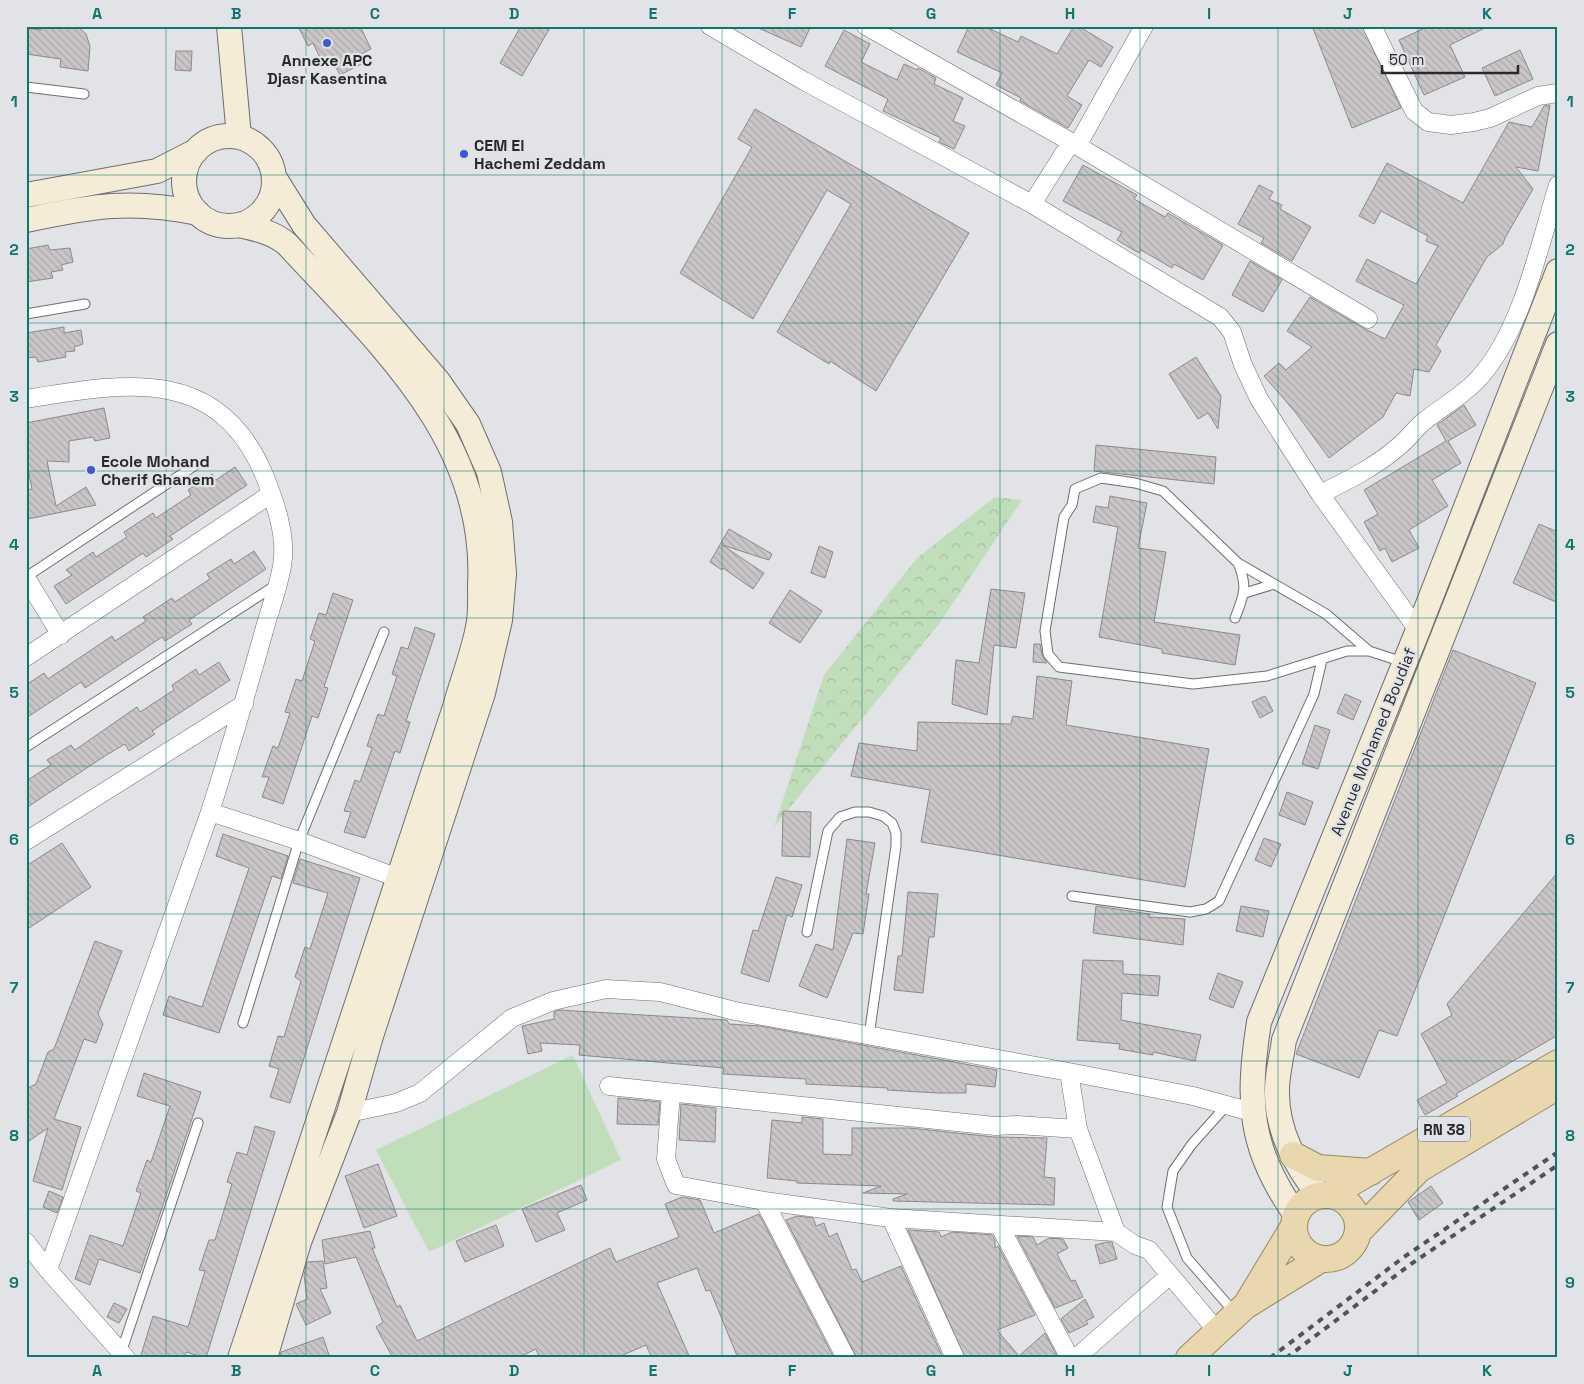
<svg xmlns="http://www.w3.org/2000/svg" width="1584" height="1384" viewBox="0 0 1584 1384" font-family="'Space Grotesk',sans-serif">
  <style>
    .green { fill: #c1debb }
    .forest { fill: url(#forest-crowns) }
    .building { fill: url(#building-back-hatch); stroke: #8d898b }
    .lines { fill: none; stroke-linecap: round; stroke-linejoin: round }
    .lane-casing { stroke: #6d6f72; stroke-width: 11 }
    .street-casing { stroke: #6d6f72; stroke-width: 19 }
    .secondary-casing { stroke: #6d6f72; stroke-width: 26 }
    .primary-casing { stroke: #9c8a5d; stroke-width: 28 }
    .lane { stroke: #fff; stroke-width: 9 }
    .street { stroke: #fff; stroke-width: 18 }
    .secondary { stroke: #f4ecd7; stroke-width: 24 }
    .primary { stroke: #e9d8af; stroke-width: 26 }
    .rail { stroke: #525355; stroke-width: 4; stroke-dasharray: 6 6; stroke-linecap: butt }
    .grid { fill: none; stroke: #0f766e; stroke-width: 1; stroke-opacity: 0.55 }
    .poi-dot { fill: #3d59cb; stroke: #e1e3e7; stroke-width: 2 }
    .labels { text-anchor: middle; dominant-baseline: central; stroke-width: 4.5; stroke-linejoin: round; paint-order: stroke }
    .shield { fill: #e1e3e7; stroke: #606163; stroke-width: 1 }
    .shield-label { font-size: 15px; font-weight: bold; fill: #28292a }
    .poi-label { font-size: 16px; font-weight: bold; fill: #28292a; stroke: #e1e3e7; text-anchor: start }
    .street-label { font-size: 16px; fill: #28292a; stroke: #e1e3e7 }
    .neatline { fill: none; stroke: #0f766e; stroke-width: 2 }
    .grid-label { font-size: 16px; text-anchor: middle; font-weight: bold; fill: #0f766e }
  </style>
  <defs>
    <pattern id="forest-crowns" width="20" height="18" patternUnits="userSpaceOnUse" patternTransform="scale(1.25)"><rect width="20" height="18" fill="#c1debb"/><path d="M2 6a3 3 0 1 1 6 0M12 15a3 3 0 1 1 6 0" fill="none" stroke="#a6bea1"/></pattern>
    <pattern id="building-back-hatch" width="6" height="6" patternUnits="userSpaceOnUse" patternTransform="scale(1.25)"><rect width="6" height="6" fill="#cac6c8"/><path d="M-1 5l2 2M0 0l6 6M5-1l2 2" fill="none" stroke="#aeaaac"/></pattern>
  </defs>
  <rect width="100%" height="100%" fill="#e1e3e7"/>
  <!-- green -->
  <path class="green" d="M573 1055 621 1160 429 1252 376 1150Z"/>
  <!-- forest -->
  <path class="forest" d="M995 497 1022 500 939 624 774 827 824 675 917 558Z"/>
  <!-- building -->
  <path class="building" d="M42 26H77L86 34 90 46 88 71 60 67 61 59 26 54V28L41 30Z
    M298 26H360L371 49 361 54 365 62 340 75 333 61 324 66 313 43 308 46Z
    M521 26H551L522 76 500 63Z
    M754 26H811L801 47Z
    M969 26H984L1018 42 1021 36 1057 54 1074 26H1078L1113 47 1101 67 1089 60 1067 96 1082 105 1068 128 1020 101 1021 98 996 85 1002 73 957 52Z
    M1312 26H1362L1401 108 1352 128Z
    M1429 26H1489L1450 45 1465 77 1424 95 1399 40Z
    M844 30 870 44 861 62 897 80 904 64 917 70 918 68 936 78 934 84 963 98 953 121 965 126 954 149 939 142 941 138 883 111 888 99 825 66Z
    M1520 50 1533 79 1495 96 1482 68Z
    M176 51H192L191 71 175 70Z
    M1550 105 1538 171 1516 167 1533 189 1505 238 1503 244 1487 257 1436 345 1441 351 1429 372 1414 369 1410 396 1396 393 1383 417 1329 458 1296 413 1264 376 1279 363 1286 370 1312 347 1287 331 1310 297 1363 328 1385 339 1404 305 1356 281 1367 259 1416 284 1438 246 1426 241 1428 236 1381 211 1374 224 1359 216 1387 163 1463 203 1509 122 1532 127 1544 106Z
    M755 109 969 233 876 391 830 361 829 364 777 332 851 204 827 190 753 319 680 273 752 147 738 139Z
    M1083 165 1137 195 1134 199 1165 217 1168 213 1223 245 1203 280 1174 264 1172 268 1141 250 1139 253 1117 240 1122 232 1063 201Z
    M1259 185 1273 192 1269 199 1282 205 1280 209 1311 227 1292 261 1261 243 1264 238 1238 224Z
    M48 245 50 250 70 248 73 262 61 265 63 270 51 272 53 278 26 282V249Z
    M1250 261 1282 280 1263 312 1232 295Z
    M64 327V333L81 330 83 344 74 347 75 351 65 352 66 357 38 362 36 357 26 358V333Z
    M1196 357 1221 396 1218 429 1208 413 1198 419 1169 374Z
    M1464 405 1476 425 1448 441 1461 463 1432 480 1448 506 1409 530 1419 548 1392 562 1385 548 1380 551 1364 522 1378 514 1364 490 1446 441 1437 425Z
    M104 408 110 438 95 441 93 437 69 441V462L47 461 56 506 86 487 96 505 28 519 26 490 32 489 26 459V423Z
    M1096 445 1216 457 1214 484 1094 471Z
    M235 467 247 485 170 536 173 539 146 557 143 553 66 604 54 586 72 575 66 570 93 552 96 557 127 537 124 532 153 513 156 518 191 495 188 490 212 474 216 480Z
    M1110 496 1147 503 1138 548 1166 552 1154 622 1240 635 1235 665 1162 653V649L1099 637 1118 527 1093 522 1096 506 1108 508Z
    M1539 524 1558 532V603L1513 583Z
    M729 529 772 554 769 560 722 545 764 573 753 589 723 568 722 570 710 562Z
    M819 546 833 552 825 578 811 573Z
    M254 551 266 569 189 620 192 624 165 641 162 637 85 688 81 682 26 718V685L44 673 48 679 112 636 115 641 146 621 143 617 172 598 175 602 210 579 207 574 231 559 234 564Z
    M991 589 1025 593 1016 648 994 645 987 715 952 704 956 660 979 663Z
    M790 590 822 611 800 643 769 623Z
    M333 593 353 600 324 687 328 688 318 718 312 716 283 804 262 797 269 777H262L273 746 278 748 290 713 285 712 296 679 302 681 315 641 310 639 319 613 326 615Z
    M415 627 435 634 406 721 410 722 400 753 395 751 365 838 344 832 351 812 344 811 355 780 360 782 372 748 367 746 378 714 384 716 397 676 392 674 401 647 408 649Z
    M1034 644H1040L1042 655 1047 663 1033 662Z
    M1453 650 1536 683 1397 1036 1379 1030 1359 1078 1296 1054Z
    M219 662 230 680 152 731 155 734 129 751 125 744 108 754 26 808V781L51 765 47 760 71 745 75 750 137 707 140 712 174 690 172 685 196 669 199 675Z
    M1037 676 1072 681 1066 725 1209 749 1185 887 921 842 930 790 851 776 859 743 917 751 918 722 1011 724 1013 716 1033 719Z
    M1345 694 1361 701 1353 720 1337 713Z
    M1265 696 1273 711 1260 718 1252 702Z
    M1315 725 1330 730 1318 769 1302 764Z
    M1287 792 1313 802 1305 825 1279 815Z
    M783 811 811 812 810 857 782 856Z
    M223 834 288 856 281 879 272 876 219 1033 163 1015 169 996 202 1007 249 868 216 856Z
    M1264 838 1281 844 1271 867 1255 860Z
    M847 839 875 843 866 894H869L863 934 853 933 827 998 799 986 816 944 833 950Z
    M62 843 91 887 26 930V866Z
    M300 859 360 878 290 1103 270 1097 279 1069 269 1066 278 1036 284 1037 301 981 295 977 305 947 310 949 328 893 293 883Z
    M1558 872V1035L1456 1094 1458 1096 1425 1115 1417 1100 1447 1083 1421 1034 1452 1015 1447 1004Z
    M776 877 802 885 792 917 787 915 769 982 741 973 753 930 758 931Z
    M908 892 938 894 934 937H929L923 993 894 990 898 956H902Z
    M1096 906 1150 914 1149 917 1185 919 1183 945 1093 933Z
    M1241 906 1269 911 1263 937 1236 931Z
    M95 941 122 951 98 1014 103 1024 96 1043 84 1039 54 1119 81 1127 62 1190 33 1181 48 1128 26 1143V1089L36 1084 48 1052 54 1049Z
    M1083 960 1123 961V974L1160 976 1158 996 1122 993 1121 1020 1201 1035 1195 1061 1153 1052V1055L1119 1049 1120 1044 1077 1040Z
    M1218 973 1243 982 1233 1008 1209 999Z
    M559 1010 727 1020 729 1024 760 1026 997 1070 995 1087 966 1084V1093H938L887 1090 888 1088 806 1084V1079L723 1074 724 1068 579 1055 580 1045 540 1043 542 1051 528 1054 522 1026 554 1019V1012Z
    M144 1073 201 1092 140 1273 99 1259 90 1285 75 1279 90 1235 123 1246 141 1193 136 1191 147 1160 151 1162 170 1106 137 1096Z
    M618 1098 660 1102 658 1125 617 1124Z
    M681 1104 716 1108 715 1142 679 1140Z
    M802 1117 823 1119V1154L852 1155V1128H910L994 1137 1047 1138 1044 1177 1055 1178 1054 1205 893 1201V1199L907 1194 863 1193 881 1186 797 1183V1181L767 1178 772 1120 802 1123Z
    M255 1126 275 1132 206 1358 186 1352 184 1358H150L141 1355 153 1316 188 1327 205 1271 199 1270 209 1240H215L232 1184 227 1182 237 1152 247 1155Z
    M378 1164 397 1216 364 1228 345 1176Z
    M581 1185 587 1200 557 1213 565 1230 536 1242 522 1209Z
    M1431 1186 1443 1203 1419 1220 1408 1202Z
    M49 1191 63 1197 57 1213 43 1207Z
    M682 1197 700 1200 714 1233 759 1214 834 1358H738L710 1290 706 1291 697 1268 657 1283 690 1358H652L646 1345 616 1358H540L536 1349 517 1358H393L376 1327 383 1322 356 1257 325 1264 322 1240 370 1231 375 1248H372L397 1307 400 1305 417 1341 610 1248 616 1262 679 1237 665 1204Z
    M797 1216 813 1218 816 1226 824 1223 829 1237 837 1233 852 1270 856 1269 862 1282 901 1266 943 1358H857L786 1220Z
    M496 1225 504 1246 465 1262 456 1241Z
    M908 1230 939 1232 941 1237 952 1232 992 1235 995 1240V1248L998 1246 1035 1315 997 1330 1019 1356 1045 1333 1058 1358H965Z
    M1017 1236 1033 1237 1037 1245 1049 1238 1063 1239 1068 1248 1057 1254 1071 1281 1075 1280 1083 1297 1055 1308Z
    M1107 1242H1112L1117 1259 1100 1264 1095 1245Z
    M323 1261 327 1288 320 1289 331 1313 306 1325 296 1304 307 1299 304 1275 307 1262Z
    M1085 1299 1094 1317 1086 1321 1088 1324 1069 1333 1061 1319Z
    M114 1303 127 1309 119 1323 107 1317Z
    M323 1337 330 1358H279L281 1352Z"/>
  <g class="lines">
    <!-- lane casing -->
    <g class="lane-casing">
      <path id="lane" d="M26 87 84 94
        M26 314 85 304
        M1238 563 1326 614 1369 651
        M26 577 197 464
        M1245 593 1274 584
        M1235 618C1244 595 1248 587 1238 563L1163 491 1135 483 1101 478 1075 489 1072 505 1064 517 1045 631 1048 654 1059 667 1193 684 1267 676 1347 651H1369L1403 662
        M26 747 276 585
        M1072 896 1190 912 1206 909 1219 901 1305 714 1314 694 1322 660
        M807 932 828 831 840 817 855 812H869L883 816 892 823 896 833V846L869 1036
        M243 1023 299 841 384 632
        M1227 1105 1192 1144 1173 1171 1167 1207 1187 1258 1235 1313
        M121 1353 198 1123"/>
    </g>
    <!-- street casing -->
    <g class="street-casing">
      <path id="street" d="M710 26 804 81 1032 204 1220 317 1232 332 1243 365 1259 399 1320 494 1418 630
        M866 26 1071 142 1368 319
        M1372 26 1414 111 1428 122 1451 125 1474 122 1490 118 1538 96 1558 93
        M1077 146 1144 26
        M1032 204 1071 142
        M26 399C124 383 219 364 265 477 275 502 285 531 283 558 281 582 270 608 264 631 247 692 229 752 210 812L299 841 398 878
        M1320 494C1347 481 1375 467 1398 447 1407 440 1414 430 1422 423 1441 407 1463 396 1479 378 1522 331 1539 246 1558 185
        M26 578 61 635
        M26 657 271 494
        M26 841 244 704
        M1069 1072 1078 1129 1116 1232
        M609 1086 995 1126 1017 1125 1078 1129
        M671 1093 666 1159 676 1185 764 1201 891 1218 1116 1232 1135 1245 1149 1250 1218 1332
        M349 1113 396 1103 420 1093 512 1018 553 1001 606 989 660 992 735 1011 1069 1072 1193 1096 1252 1112
        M764 1201 846 1358
        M891 1218 955 1358
        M999 1225 1070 1358
        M26 1242 48 1270 126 1358
        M48 1270 210 812
        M1076 1358 1170 1275"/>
    </g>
    <!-- secondary casing -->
    <g class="secondary-casing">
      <path id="secondary" d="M229 26 239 137
        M184 181a45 45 0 1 1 90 0a45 45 0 1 1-90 0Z
        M26 195 157 171 196 151
        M26 220C92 206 131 199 198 213
        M238 225C256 229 273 232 287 244 378 343 488 439 480 585 480 599 481 614 478 627 473 654 462 681 455 707L240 1358
        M1319 1195C1295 1166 1276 1128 1277 1090 1277 1073 1282 1056 1284 1040L1558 344
        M1296 1215C1248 1148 1247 1100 1259 1022L1418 630 1558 271
        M265 1358 299 1242 349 1113 371 1036 483 693 500 620 504 574 500 522 489 472 468 424 438 381 304 225 274 177"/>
    </g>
    <!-- primary casing -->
    <g class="primary-casing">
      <path id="primary" d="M1293 1155 1318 1168 1371 1172
        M1330 1195 1558 1063
        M1294 1227a32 32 0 1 1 64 0a32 32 0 1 1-64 0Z
        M1358 1232 1419 1169 1558 1086
        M1248 1302 1294 1226
        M1189 1358 1245 1306 1321 1259"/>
    </g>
    <!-- lane -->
    <use href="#lane" class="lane"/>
    <!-- street -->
    <use href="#street" class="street"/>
    <!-- secondary -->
    <use href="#secondary" class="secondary"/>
    <!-- primary -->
    <use href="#primary" class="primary"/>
    <!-- rail -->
    <path class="rail" d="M1270 1358 1404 1257 1558 1152
      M1286 1358 1411 1264 1558 1165"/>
  </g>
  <!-- grid -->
  <path class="grid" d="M166 26V1358M306 26V1358M444 26V1358M584 26V1358M722 26V1358M862 26V1358M1000 26V1358M1140 26V1358M1278 26V1358M1418 26V1358M26 175H1558M26 323H1558M26 471H1558M26 618H1558M26 766H1558M26 914H1558M26 1061H1558M26 1209H1558"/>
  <!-- markers -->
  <g class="poi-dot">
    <circle cx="327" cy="43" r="5"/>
    <circle cx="464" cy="154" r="5"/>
    <circle cx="91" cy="470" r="5"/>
  </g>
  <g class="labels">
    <!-- shield labels -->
    <rect class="shield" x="1418" y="1116.5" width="52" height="25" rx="4"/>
    <g class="shield-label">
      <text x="1444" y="1129">RN 38</text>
    </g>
    <!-- poi labels -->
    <g class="poi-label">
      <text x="327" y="60" text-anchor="middle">Annexe APC<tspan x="327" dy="18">Djasr Kasentina</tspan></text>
      <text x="474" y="145">CEM El<tspan x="474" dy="18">Hachemi Zeddam</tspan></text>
      <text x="101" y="461">Ecole Mohand<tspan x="101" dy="18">Cherif Ghanem</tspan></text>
    </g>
    <!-- street labels -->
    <g class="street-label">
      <text transform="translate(1373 742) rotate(-68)">Avenue Mohamed Boudiaf</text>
    </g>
  </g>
  <!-- border -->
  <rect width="1584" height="1384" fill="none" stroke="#e1e3e7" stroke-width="55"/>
  <!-- scale -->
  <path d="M1382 65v8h136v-8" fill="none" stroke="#28292a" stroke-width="2.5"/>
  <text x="1389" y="65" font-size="15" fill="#28292a" stroke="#e1e3e7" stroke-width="4" paint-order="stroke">50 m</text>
  <rect x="28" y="28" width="1528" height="1328" class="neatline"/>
  <g class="grid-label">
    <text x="97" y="19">A</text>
    <text x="236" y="19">B</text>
    <text x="375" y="19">C</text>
    <text x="514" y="19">D</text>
    <text x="653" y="19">E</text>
    <text x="792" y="19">F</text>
    <text x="931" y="19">G</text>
    <text x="1070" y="19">H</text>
    <text x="1209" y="19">I</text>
    <text x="1348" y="19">J</text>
    <text x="1487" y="19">K</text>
    <text x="14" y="107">1</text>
    <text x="1570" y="107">1</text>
    <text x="14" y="255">2</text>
    <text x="1570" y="255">2</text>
    <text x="14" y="402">3</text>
    <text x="1570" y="402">3</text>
    <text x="14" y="550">4</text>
    <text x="1570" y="550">4</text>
    <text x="14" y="698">5</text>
    <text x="1570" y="698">5</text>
    <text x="14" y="845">6</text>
    <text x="1570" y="845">6</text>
    <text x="14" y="993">7</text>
    <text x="1570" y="993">7</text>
    <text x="14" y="1141">8</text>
    <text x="1570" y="1141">8</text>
    <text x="14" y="1288">9</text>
    <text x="1570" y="1288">9</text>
    <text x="97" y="1376">A</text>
    <text x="236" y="1376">B</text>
    <text x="375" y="1376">C</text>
    <text x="514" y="1376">D</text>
    <text x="653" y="1376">E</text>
    <text x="792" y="1376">F</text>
    <text x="931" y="1376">G</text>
    <text x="1070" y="1376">H</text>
    <text x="1209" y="1376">I</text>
    <text x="1348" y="1376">J</text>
    <text x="1487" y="1376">K</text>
  </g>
</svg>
